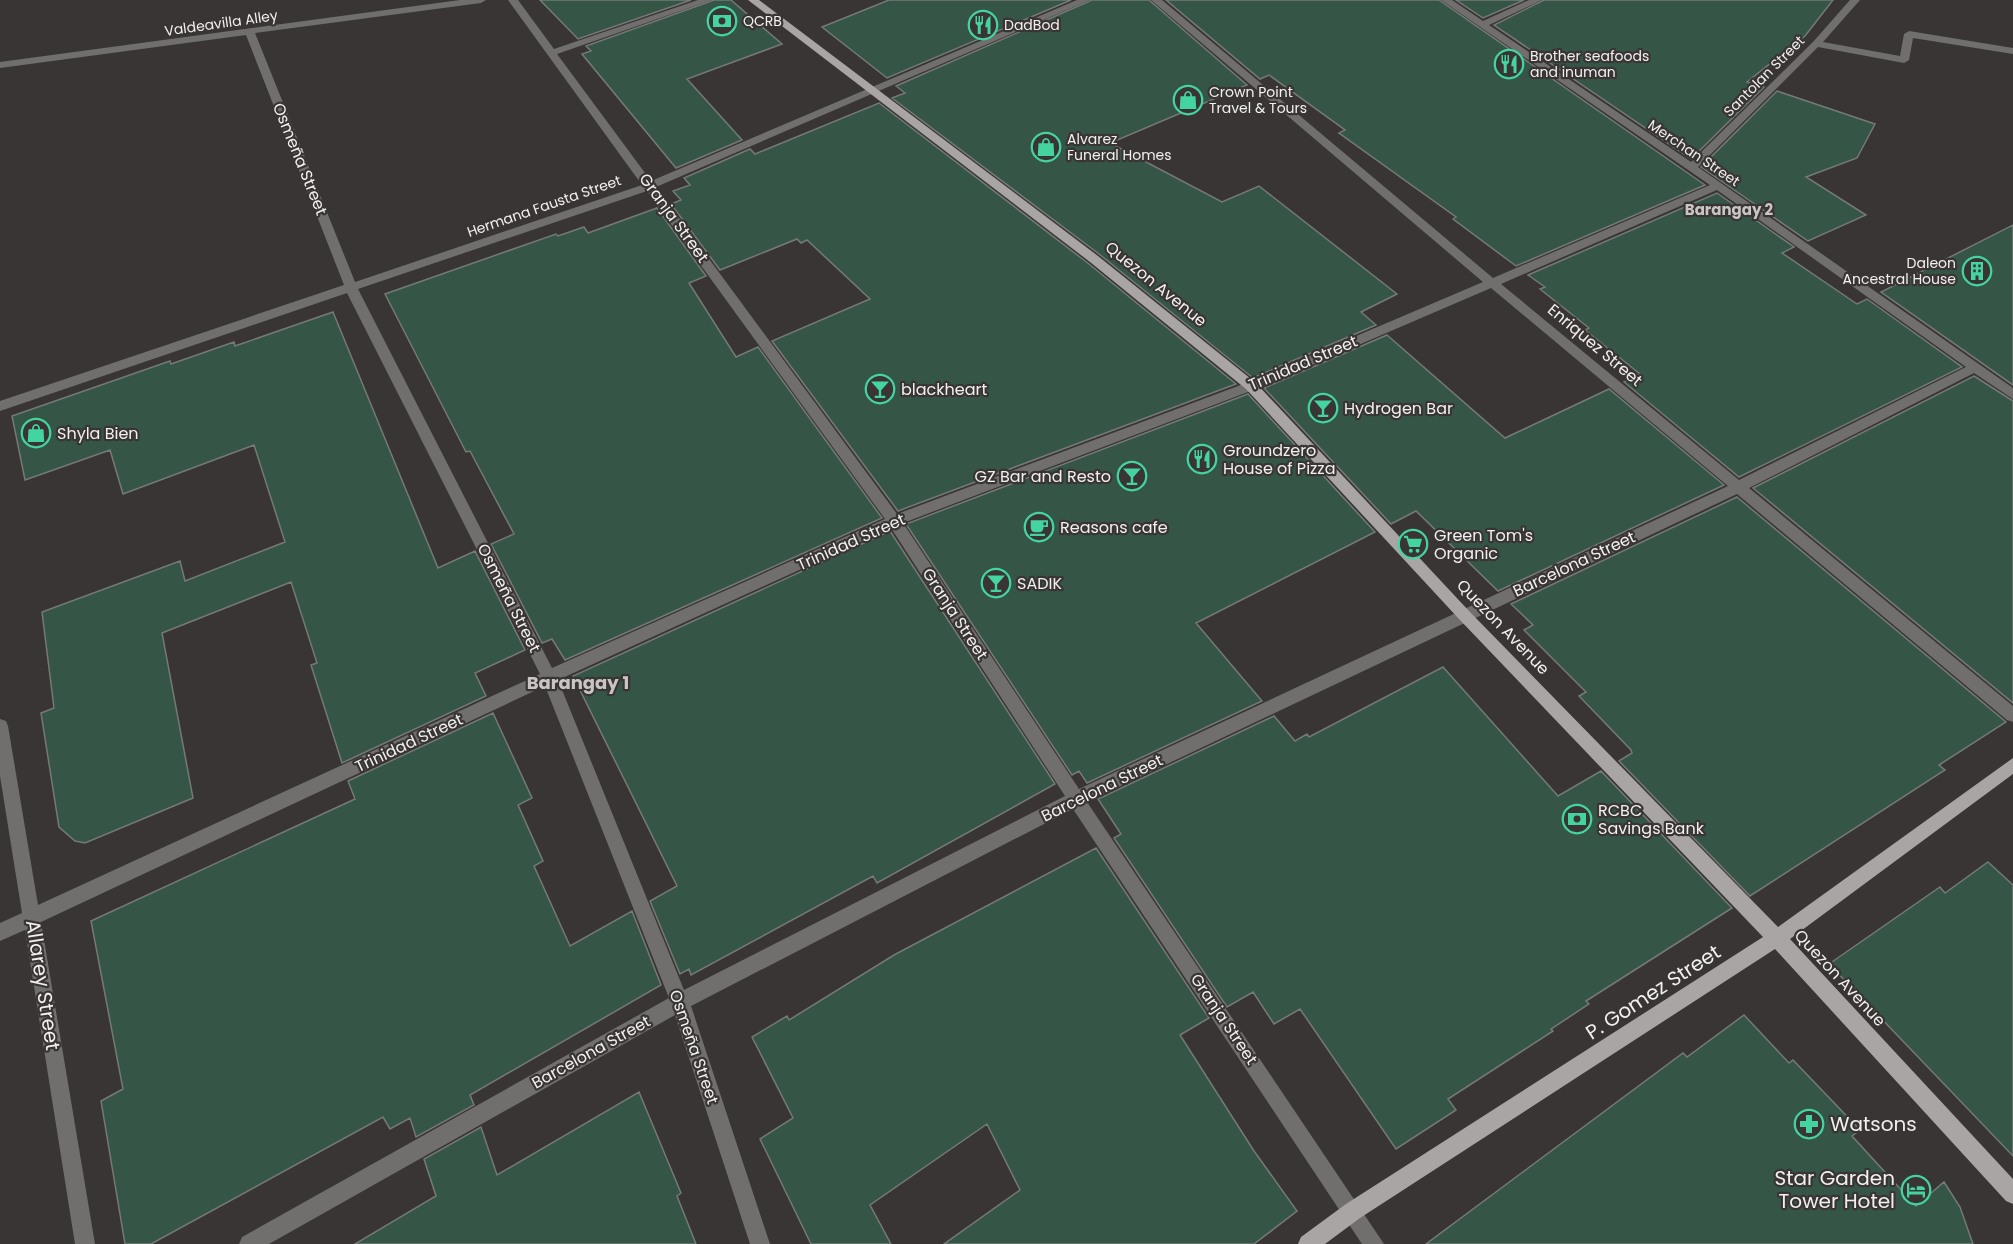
<svg xmlns="http://www.w3.org/2000/svg" width="2013" height="1244" viewBox="0 0 2013 1244" font-family="Poppins,sans-serif">
  <style>
    .building { fill: #355647; stroke: #757977; stroke-width: 1.5 }
    .lines { fill: none; stroke-linecap: round; stroke-linejoin: round }
    .minor { fill: #716f6e; fill-rule: evenodd }
    .major { fill: #aaa5a5; fill-rule: evenodd }
    .labels { text-anchor: middle; dominant-baseline: central; stroke-width: 4.5; stroke-linejoin: round; paint-order: stroke }
    .far-poi-label { font-size: 14px; fill: #f2efef; stroke: #393535; text-anchor: start }
    .far-street-label { font-size: 14px; fill: #f2efef; stroke: #393535 }
    .far-neighbourhood-label { font-size: 15px; font-weight: bold; fill: #cac5c5; stroke: #393535 }
    .street-label { font-size: 16px; fill: #f2efef; stroke: #393535 }
    .poi-label { font-size: 16px; fill: #f2efef; stroke: #393535; text-anchor: start }
    .neighbourhood-label { font-size: 18px; font-weight: bold; fill: #cac5c5; stroke: #393535 }
    .near-street-label { font-size: 20px; fill: #f2efef; stroke: #393535 }
    .near-poi-label { font-size: 20px; fill: #f2efef; stroke: #393535; text-anchor: start }
  </style>
  <rect width="100%" height="100%" fill="#393535"/>
  <!-- building -->
  <path class="building" d="M540 0H691L578 39Z
    M714 0H731L782 44 687 79 742 140 676 168 582 54 591 51 586 46Z
    M889 0H1071L887 78 822 27Z
    M1092 0H1149L1247 85 1110 143 1222 202 1259 186 1397 294 1361 312 1376 325 1253 378 1099 254 892 98 905 93 896 86Z
    M1166 0H1439L1705 185 1516 266 1453 219 1456 217 1339 133 1345 130 1269 75 1260 79Z
    M1456 0H1524L1483 18Z
    M1544 0H1833L1805 36 1747 82 1764 87 1691 159 1494 25Z
    M1777 91 1875 124 1857 158 1806 177 1866 215 1808 241 1701 167Z
    M879 103 1089 264 1236 384 898 511 772 341 870 299 807 240 801 243 797 239 720 270 671 204 681 200 673 191 690 185 684 178 750 149 755 154Z
    M1717 193 1794 247 1782 253 1857 304 1867 299 1962 367 1739 477 1624 382 1640 374 1585 330 1589 328 1540 289 1545 287 1528 275Z
    M657 208 706 276 689 283 736 357 758 347 882 518 565 660 552 639 542 643 491 544 514 534 470 451 466 452 385 294 556 234 558 236 584 227 588 233Z
    M2013 225V385L1881 292Z
    M333 312 438 568 475 551 525 650 475 673 486 696 342 763 311 665 317 663 291 582 162 633 193 798 85 843 75 841 59 827 41 713 54 708 42 612 180 561 185 581 285 542 254 445 123 494 110 450 25 480 12 416 170 361 171 364 234 342 235 346Z
    M1387 335 1505 438 1609 389 1724 485 1498 591 1416 511 1391 524 1264 388Z
    M1974 376 2013 401V703L1753 488Z
    M1248 394 1375 532 1196 623 1262 701 1087 783 1079 771 1072 775 906 524Z
    M1737 497 2006 722 1939 765 1945 770 1750 896 1619 761 1632 753 1631 750 1579 696 1586 692 1524 630 1533 625 1511 604Z
    M890 531 1055 784 877 883 873 876 691 975 689 969 680 974 650 901 677 886 573 676Z
    M1443 667 1558 796 1601 771 1732 908 1586 1001 1589 1004 1551 1029 1553 1031 1448 1099 1456 1110 1396 1149 1300 1009 1274 1024 1253 992 1227 1007 1114 838 1121 834 1098 799 1274 716 1295 741 1307 734 1309 737Z
    M493 713 532 798 518 805 543 861 534 866 570 946 632 911 661 985 470 1095 474 1105 416 1137 410 1118 390 1129 383 1117 151 1244H125L101 1101 123 1089 91 921 355 799 348 781Z
    M1096 848 1209 1018 1180 1035 1254 1151 1297 1211 1254 1244H944L1020 1190 987 1124 870 1205 891 1244H811L760 1139 793 1118 752 1037 787 1016 789 1020 894 955Z
    M1988 862 2013 885V1156L1829 964 1940 887 1945 893Z
    M1744 1015 1789 1063 1793 1060 1860 1130 1852 1136 1916 1206 1944 1182 1960 1207 1973 1244H1426L1683 1053 1687 1057Z
    M639 1092 681 1193 677 1196 696 1244H355L436 1196 424 1159 481 1127 497 1175Z"/>
  <g class="lines">
    <!-- minor -->
    <path class="minor" d="M460 0H486L481 3 255 33 355 282 642 185 508 0H518L554 49 698 0H712L557 54 651 181 1077 0H1090L656 187 897 514 1246 383 1483 282 1151 0H1162L1493 278 1710 185 1441 0H1452L1483 21 1529 0H1542L1489 25 1691 162 1813 42 1850 0H1860L1823 42 1900 56 1904 34 1909 31 2013 48V54L1913 38 1909 60 1904 63 1818 47 1698 167 2013 388V399L1974 373 1749 488 2013 706V722L2007 720 1737 494 1087 802 1384 1244H1362L1073 809 691 1006 770 1244H750L675 1015 269 1244H239L242 1237 669 998 545 686 41 922 95 1244H75L25 930 0 941V923L22 913 0 776V719L6 721 8 726 38 905 540 674 347 293 0 411V401L344 285 246 35 0 68V62ZM1717 190 1966 367 1739 480 1501 284ZM647 191 885 519 552 668 358 289ZM1491 288 1728 486 1079 789 903 523 1256 389ZM891 528 1065 796 684 990 558 680Z"/>
    <!-- major -->
    <path class="major" d="M748 0H759L1098 256 1256 383 1469 611 1778 927 2013 758V774L1790 939 2013 1179V1204L2006 1201 1775 949 1360 1218 1325 1244H1298L1301 1237 1346 1204 1763 937 1459 619 1246 389 1090 262Z"/>
  </g>
  <!-- icons -->
  <defs>
    <g id="bank-ring" transform="scale(1.5)"><circle r="9.5" fill="#393535" stroke="#43d4a0" stroke-width="1.5"/><path d="M-6-4H6V4H-6ZM0-2.3a2.3 2.3 0 1 0 0 4.6a2.3 2.3 0 1 0 0-4.6Z" fill="#43d4a0"/></g>
    <g id="restaurant-ring" transform="scale(1.5)"><circle r="9.5" fill="#393535" stroke="#43d4a0" stroke-width="1.5"/><path d="M-5-6h1v4h1v-4h1v4h1v-4h1v5L-1.5 .5V6h-2V.5L-5-1ZM5-6V6H3V1.5H1.5Q1.5-4 5-6Z" fill="#43d4a0"/></g>
    <g id="shop-ring" transform="scale(1.5)"><circle r="9.5" fill="#393535" stroke="#43d4a0" stroke-width="1.5"/><path d="M-5-2.5h2.3a2.7 3.5 0 0 1 5.4 0H5L5.5 6h-11ZM-1.5-2.5h3a1.5 2.3 0 0 0-3 0Z" fill="#43d4a0"/></g>
    <g id="building-ring" transform="scale(1.5)"><circle r="9.5" fill="#393535" stroke="#43d4a0" stroke-width="1.5"/><path d="M-4-6H4V6H1V3H-1V6H-4ZM-2.5-4.3h1.7v1.8h-1.7ZM.8-4.3h1.7v1.8H.8ZM-2.5-1h1.7V.8h-1.7ZM.8-1h1.7V.8H.8Z" fill="#43d4a0"/></g>
    <g id="bar-ring" transform="scale(1.5)"><circle r="9.5" fill="#393535" stroke="#43d4a0" stroke-width="1.5"/><path d="M-6-5H6L.8 .8V4.5H3.5V6h-7V4.5H-.8V.8Z" fill="#43d4a0"/></g>
    <g id="cafe-ring" transform="scale(1.5)"><circle r="9.5" fill="#393535" stroke="#43d4a0" stroke-width="1.5"/><path d="M-5.5-4.5H6V0H3Q3 3.5 0 3.5H-2.5Q-5.5 3.5-5.5 0ZM3-3.2v2h1.7v-2ZM-6 4.5H4V6H-6Z" fill="#43d4a0"/></g>
    <g id="supermarket-ring" transform="scale(1.5)"><circle r="9.5" fill="#393535" stroke="#43d4a0" stroke-width="1.5"/><path d="M-6-5.5h2.5l.6 2H6L4.5 2H-2.5L-4.4-4H-6ZM-1.5 3.2a1.3 1.3 0 1 0 .1 0ZM3 3.2a1.3 1.3 0 1 0 .1 0Z" fill="#43d4a0"/></g>
    <g id="pharmacy-ring" transform="scale(1.5)"><circle r="9.5" fill="#393535" stroke="#43d4a0" stroke-width="1.5"/><path d="M-2-6h4v4h4v4h-4v4h-4v-4h-4v-4h4Z" fill="#43d4a0"/></g>
    <g id="hotel-ring" transform="scale(1.5)"><circle r="9.5" fill="#393535" stroke="#43d4a0" stroke-width="1.5"/><path d="M-6-4.5h1.5V1H6V5H4.5V3h-9V5H-6ZM-4 0a1.8 1.8 0 1 1 3.6 0ZM.5 0V-2.5h3Q6-2.5 6 0Z" fill="#43d4a0"/></g>
  </defs>
  <g fill-rule="evenodd">
    <use href="#bank-ring" x="722" y="21"/>
    <use href="#restaurant-ring" x="983" y="25"/>
    <use href="#restaurant-ring" x="1509" y="64"/>
    <use href="#shop-ring" x="1188" y="100"/>
    <use href="#shop-ring" x="1046" y="147"/>
    <use href="#building-ring" x="1977" y="271"/>
    <use href="#bar-ring" x="880" y="389"/>
    <use href="#bar-ring" x="1323" y="408"/>
    <use href="#shop-ring" x="36" y="433"/>
    <use href="#restaurant-ring" x="1202" y="459"/>
    <use href="#bar-ring" x="1132" y="476"/>
    <use href="#cafe-ring" x="1039" y="527"/>
    <use href="#supermarket-ring" x="1413" y="544"/>
    <use href="#bar-ring" x="996" y="583"/>
    <use href="#bank-ring" x="1577" y="819"/>
    <use href="#pharmacy-ring" x="1809" y="1124"/>
    <use href="#hotel-ring" x="1916" y="1190"/>
  </g>
  <g class="labels">
    <!-- far-poi labels -->
    <g class="far-poi-label">
      <text x="743" y="21">QCRB</text>
      <text x="1004" y="25">DadBod</text>
      <text x="1530" y="56">Brother seafoods<tspan x="1530" dy="16">and inuman</tspan></text>
      <text x="1209" y="92">Crown Point<tspan x="1209" dy="16">Travel &amp; Tours</tspan></text>
      <text x="1067" y="139">Alvarez<tspan x="1067" dy="16">Funeral Homes</tspan></text>
      <text x="1956" y="263" text-anchor="end">Daleon<tspan x="1956" dy="16">Ancestral House</tspan></text>
    </g>
    <!-- far-street labels -->
    <g class="far-street-label">
      <text transform="translate(221 23) rotate(-8)">Valdeavilla Alley</text>
      <text transform="translate(1764 76) rotate(-45)">Santolan Street</text>
      <text transform="translate(1694 153) rotate(34)">Merchan Street</text>
      <text transform="translate(544 206) rotate(-19)">Hermana Fausta Street</text>
    </g>
    <!-- far-neighbourhood labels -->
    <g class="far-neighbourhood-label">
      <text x="1729" y="209">Barangay 2</text>
    </g>
    <!-- street labels -->
    <g class="street-label">
      <text transform="translate(300 159) rotate(68)">Osmeña Street</text>
      <text transform="translate(674 218) rotate(54)">Granja Street</text>
      <text transform="translate(1156 284) rotate(39)">Quezon Avenue</text>
      <text transform="translate(1595 345) rotate(40)">Enriquez Street</text>
      <text transform="translate(1303 363) rotate(-23)">Trinidad Street</text>
      <text transform="translate(851 542) rotate(-24)">Trinidad Street</text>
      <text transform="translate(1574 564) rotate(-25)">Barcelona Street</text>
      <text transform="translate(509 598) rotate(63)">Osmeña Street</text>
      <text transform="translate(955 614) rotate(57)">Granja Street</text>
      <text transform="translate(1503 627) rotate(46)">Quezon Avenue</text>
      <text transform="translate(409 743) rotate(-25)">Trinidad Street</text>
      <text transform="translate(1102 788) rotate(-26)">Barcelona Street</text>
      <text transform="translate(1840 978) rotate(47)">Quezon Avenue</text>
      <text transform="translate(1224 1019) rotate(56)">Granja Street</text>
      <text transform="translate(694 1047) rotate(71)">Osmeña Street</text>
      <text transform="translate(591 1052) rotate(-29)">Barcelona Street</text>
    </g>
    <!-- poi labels -->
    <g class="poi-label">
      <text x="901" y="389">blackheart</text>
      <text x="1344" y="408">Hydrogen Bar</text>
      <text x="57" y="433">Shyla Bien</text>
      <text x="1223" y="450">Groundzero<tspan x="1223" dy="18">House of Pizza</tspan></text>
      <text x="1111" y="476" text-anchor="end">GZ Bar and Resto</text>
      <text x="1060" y="527">Reasons cafe</text>
      <text x="1434" y="535">Green Tom's<tspan x="1434" dy="18">Organic</tspan></text>
      <text x="1017" y="583">SADIK</text>
      <text x="1598" y="810">RCBC<tspan x="1598" dy="18">Savings Bank</tspan></text>
    </g>
    <!-- neighbourhood labels -->
    <g class="neighbourhood-label">
      <text x="578" y="682">Barangay 1</text>
    </g>
    <!-- near-street labels -->
    <g class="near-street-label">
      <text transform="translate(43 985) rotate(81)">Allarey Street</text>
      <text transform="translate(1653 992) rotate(-33)">P. Gomez Street</text>
    </g>
    <!-- near-poi labels -->
    <g class="near-poi-label">
      <text x="1830" y="1124">Watsons</text>
      <text x="1895" y="1178" text-anchor="end">Star Garden<tspan x="1895" dy="23">Tower Hotel</tspan></text>
    </g>
  </g>
</svg>
